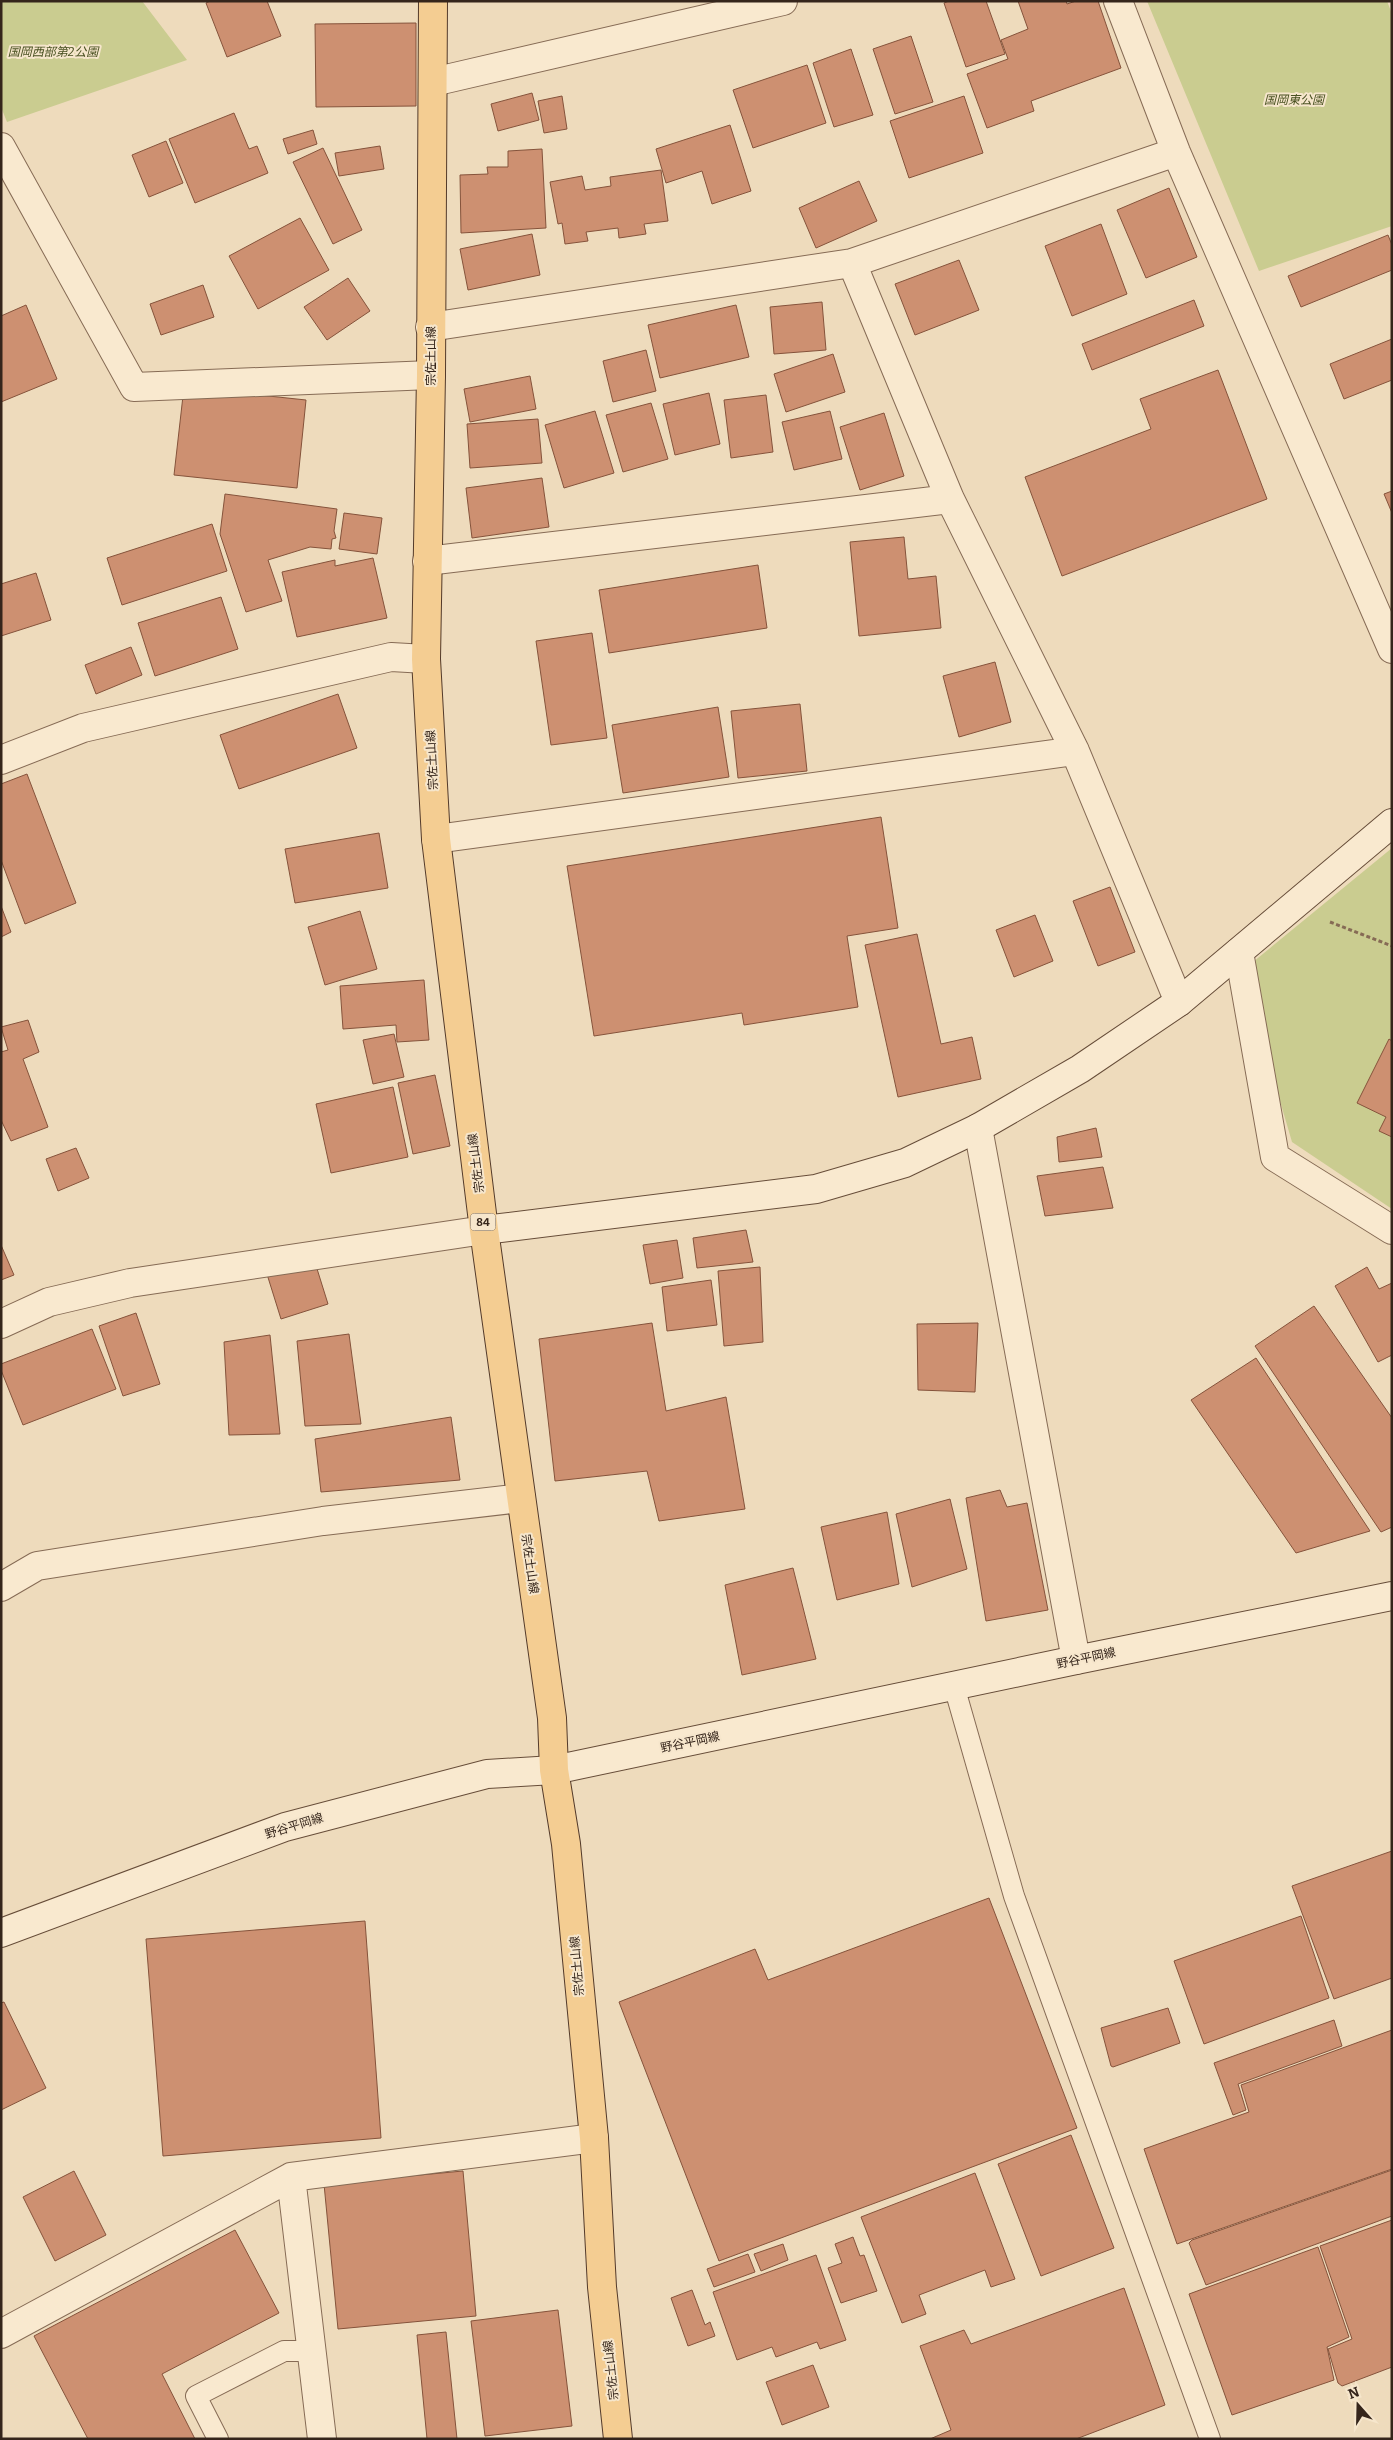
<svg xmlns="http://www.w3.org/2000/svg" width="1393" height="2440" viewBox="0 0 1393 2440" font-family="Bitter,'Noto Sans JP',serif">
  <style>
    .green { fill: #cacc90 }
    .building { fill: #cd9071; stroke: #85533b }
    .lines { fill: none; stroke-linecap: round; stroke-linejoin: round }
    .lane-casing { stroke: #866b55; stroke-width: 22 }
    .street-casing { stroke: #866b55; stroke-width: 30 }
    .secondary-casing { stroke: #674d39; stroke-width: 30 }
    .primary-casing { stroke: #533a2a; stroke-width: 30 }
    .path { stroke: #866b55; stroke-width: 3; stroke-dasharray: 4 2.5; stroke-linecap: butt }
    .lane { stroke: #f9e9cf; stroke-width: 20 }
    .street { stroke: #f9e9cf; stroke-width: 28 }
    .secondary { stroke: #f9e9cf; stroke-width: 28 }
    .primary { stroke: #f4cd92; stroke-width: 28 }
    .labels { text-anchor: middle; dominant-baseline: central; stroke-width: 4; stroke-linejoin: round; paint-order: stroke }
    .shield { fill: #f6e6cc; stroke: #6f5f50; stroke-width: 1 }
    .shield-label { font-size: 11px; font-weight: bold; fill: #35251b }
    .park-label { font-size: 12px; font-style: italic; fill: #495121; stroke: #f6e6cc }
    .street-label { font-size: 12px; fill: #35251b; stroke: #f6e6cc }
  </style>
  <rect width="100%" height="100%" fill="#eedbbc"/>
  <!-- green -->
  <path class="green" d="M1 1H142L187 60 7 122 1 107Z
    M1147 1H1387L1392 14V226L1259 271Z
    M1392 848V1209L1292 1142 1242 971Z"/>
  <!-- building -->
  <path class="building" d="M210 1H267L281 36 227 57 206 3Z
    M949 1H986L1005 54 966 67 944 3Z
    M1018 1H1066L1067 4 1076 1H1098L1121 68 1031 101 1034 111 987 128 967 74 1008 59 1001 40 1028 29Z
    M416 23V106L316 107 315 24Z
    M911 36 933 102 895 114 873 49Z
    M851 49 873 115 834 127 813 63Z
    M807 65 826 123 753 148 733 90Z
    M532 93 539 120 498 131 491 104Z
    M562 96 567 129 544 133 538 101Z
    M964 96 983 153 909 178 890 121Z
    M234 113 249 149 257 146 268 173 195 203 169 139Z
    M730 125 751 191 712 204 702 171 666 183 656 149Z
    M313 130 317 144 288 154 283 139Z
    M166 141 183 183 149 197 132 155Z
    M380 146 384 169 339 176 335 153Z
    M323 148 362 230 333 244 293 162Z
    M542 149 546 228 461 233 460 175 488 174 487 167H508V151Z
    M661 170 668 221 644 224 646 234 619 238 618 228 586 232 588 241 565 244 562 223 558 224 550 182 582 176 585 190 611 186 610 177Z
    M859 181 877 221 816 248 799 208Z
    M1169 188 1197 257 1146 278 1117 210Z
    M300 218 329 270 258 309 229 256Z
    M1101 224 1127 294 1072 316 1045 246Z
    M532 234 540 275 468 290 460 249Z
    M1388 235 1392 245V270L1301 307 1288 276Z
    M959 260 979 310 915 335 895 284Z
    M348 278 370 311 327 340 304 307Z
    M203 285 214 317 161 335 150 304Z
    M1194 300 1204 326 1092 370 1082 344Z
    M822 302 826 350 774 354 770 307Z
    M26 305 57 379 1 402V316Z
    M736 305 749 357 660 378 648 325Z
    M1392 339V380L1344 399 1330 364Z
    M646 350 656 391 613 402 603 361Z
    M833 354 845 392 786 412 774 374Z
    M1218 370 1267 499 1062 576 1025 477 1151 429 1140 399Z
    M530 376 536 409 470 422 464 389Z
    M184 387 306 400 297 488 174 475Z
    M709 393 720 444 675 455 663 404Z
    M766 395 773 452 731 458 724 400Z
    M651 403 668 459 623 472 606 415Z
    M595 411 614 473 564 488 545 425Z
    M830 411 842 459 794 470 782 422Z
    M884 413 904 476 860 490 840 427Z
    M538 419 542 463 470 468 467 424Z
    M542 478 549 527 472 538 466 488Z
    M1392 491V513L1384 494Z
    M225 494 337 509 334 531 336 538 332 539 331 549 310 547 268 560 282 601 246 612 220 534Z
    M344 513 382 518 377 554 339 549Z
    M212 524 227 571 122 605 107 558Z
    M904 537 908 579 936 576 941 628 859 636 850 542Z
    M373 558 387 618 297 637 282 572 335 560V566Z
    M758 565 767 628 609 653 599 590Z
    M36 573 51 620 1 636V584Z
    M221 597 238 649 155 676 138 623Z
    M592 633 607 738 551 745 536 641Z
    M131 647 142 675 96 694 85 665Z
    M995 662 1011 722 959 737 943 676Z
    M338 694 357 748 239 789 220 735Z
    M800 704 807 771 738 778 731 711Z
    M718 707 729 777 623 793 612 725Z
    M27 774 76 903 25 924 1 860V784Z
    M881 817 898 928 847 936 858 1007 744 1025 742 1013 594 1036 567 866Z
    M379 833 388 888 295 903 285 849Z
    M1110 887 1135 952 1098 966 1073 901Z
    M1 906 11 932 1 937Z
    M360 911 377 969 325 985 308 927Z
    M1035 915 1053 961 1014 977 996 930Z
    M917 934 941 1044 972 1037 981 1079 898 1097 865 945Z
    M424 980 429 1040 397 1042 396 1025 343 1029 340 986Z
    M28 1020 39 1052 23 1059 48 1127 11 1141 1 1120V1052L8 1050 1 1027Z
    M394 1034 404 1077 373 1084 363 1040Z
    M1389 1039 1392 1041V1137L1379 1131 1386 1117 1357 1103Z
    M435 1075 450 1146 413 1154 398 1083Z
    M393 1087 408 1157 331 1173 316 1104Z
    M1096 1128 1102 1157 1059 1162 1057 1137Z
    M76 1148 89 1178 58 1191 46 1159Z
    M1103 1167 1113 1208 1045 1216 1037 1176Z
    M746 1230 753 1262 697 1268 693 1238Z
    M677 1240 683 1278 650 1284 643 1245Z
    M1 1245 14 1275 1 1280Z
    M313 1256 328 1304 281 1319 266 1271Z
    M760 1267 763 1342 724 1346 718 1271Z
    M1367 1267 1379 1289 1392 1283V1355L1378 1362 1335 1286Z
    M711 1280 717 1325 667 1331 662 1287Z
    M1314 1306 1392 1418V1527L1381 1532 1255 1346Z
    M136 1313 160 1384 123 1396 99 1326Z
    M652 1323 666 1411 726 1397 745 1509 659 1521 647 1471 555 1481 539 1339Z
    M978 1323 975 1392 918 1390 917 1324Z
    M92 1329 116 1389 23 1425 1 1370V1364Z
    M349 1334 361 1424 305 1426 297 1341Z
    M270 1335 280 1434 229 1435 224 1342Z
    M1256 1358 1370 1531 1296 1553 1191 1400Z
    M451 1417 460 1480 321 1492 315 1439Z
    M1000 1490 1007 1507 1027 1503 1048 1610 986 1621 966 1498Z
    M950 1499 967 1569 912 1587 896 1514Z
    M887 1512 899 1584 837 1600 821 1527Z
    M793 1568 816 1659 742 1675 725 1585Z
    M1392 1851V1978L1334 1999 1292 1886Z
    M989 1898 1077 2128 719 2261 619 2002 755 1949 768 1980Z
    M1301 1916 1329 1998 1204 2044 1174 1961Z
    M365 1921 381 2138 163 2156 146 1939Z
    M4 2002 46 2088 1 2110V2003Z
    M1168 2008 1180 2043 1113 2067 1111 2066 1101 2028Z
    M1334 2020 1342 2046 1238 2084 1246 2110 1233 2115 1214 2063Z
    M1392 2030V2169L1177 2244 1144 2149 1249 2112 1241 2085Z
    M1071 2135 1114 2248 1041 2276 998 2164Z
    M1392 2170V2216L1206 2285 1189 2243 1192 2240Z
    M74 2171 106 2235 55 2261 23 2197Z
    M463 2171 476 2316 338 2329 324 2184Z
    M975 2173 1015 2279 991 2287 985 2270 919 2295 926 2314 902 2323 861 2217Z
    M1392 2220V2367L1342 2386 1338 2383 1328 2349 1352 2339 1320 2246Z
    M235 2230 279 2313 162 2374 195 2439H88L34 2336Z
    M853 2237 860 2256 864 2255 877 2291 841 2303 828 2268 842 2263 835 2244Z
    M783 2244 788 2260 761 2271 754 2254Z
    M1318 2247 1349 2337 1327 2347 1334 2380 1232 2415 1189 2294Z
    M748 2254 755 2272 714 2287 707 2269Z
    M816 2255 846 2340 820 2349 817 2342 776 2357 772 2347 737 2360 713 2292Z
    M1124 2288 1165 2405 1076 2439H930L951 2430 920 2346 964 2330 971 2344Z
    M692 2290 705 2325 710 2322 715 2336 688 2346 671 2298Z
    M558 2310 572 2426 485 2436 471 2321Z
    M446 2332 457 2439H427L417 2335Z
    M813 2365 829 2407 782 2425 766 2382Z"/>
  <g class="lines">
    <!-- lane casing -->
    <g class="lane-casing">
      <path id="lane" d="M954 1686 1014 1896 1210 2439
        M218 2439 196 2396 284 2351H312"/>
    </g>
    <!-- street casing -->
    <g class="street-casing">
      <path id="street" d="M1118 1 1176 152 1392 649
        M433 82 783 1
        M1 147 134 387 431 375
        M852 263 950 499 1075 751 1179 1002
        M430 327 852 263 1176 152
        M427 561 950 499
        M1 760 83 728 391 657 426 659
        M436 839 1075 751
        M1239 952 1275 1157 1392 1230
        M978 1128 1076 1660
        M1 1324 49 1302 130 1283 484 1230
        M1 1587 37 1566 323 1521 521 1498
        M291 2177 322 2439
        M1 2334 291 2177 594 2138"/>
    </g>
    <!-- secondary casing -->
    <g class="secondary-casing">
      <path id="secondary" d="M484 1230 816 1189 905 1163 978 1128 1080 1069 1179 1002 1392 823
        M1 1933 285 1827 487 1774 554 1770 1076 1660 1392 1596"/>
    </g>
    <!-- primary casing -->
    <g class="primary-casing">
      <path id="primary" d="M433 1 431 375 426 659 436 839 484 1230 552 1718 554 1770 566 1844 594 2138 602 2287 618 2439"/>
    </g>
    <!-- path -->
    <path class="path" d="M1330 922 1392 946"/>
    <!-- lane -->
    <use href="#lane" class="lane"/>
    <!-- street -->
    <use href="#street" class="street"/>
    <!-- secondary -->
    <use href="#secondary" class="secondary"/>
    <!-- primary -->
    <use href="#primary" class="primary"/>
  </g>
  <g class="labels">
    <!-- shield labels -->
    <rect class="shield" x="470.5" y="1213.5" width="25" height="17" rx="4"/>
    <g class="shield-label">
      <text x="483" y="1222">84</text>
    </g>
    <!-- park labels -->
    <g class="park-label">
      <text x="53" y="52">国岡西部第2公園</text>
      <text x="1294" y="100">国岡東公園</text>
    </g>
    <!-- street labels -->
    <g class="street-label">
      <text transform="translate(431 356) rotate(-90)">宗佐土山線</text>
      <text transform="translate(432 760) rotate(-93)">宗佐土山線</text>
      <text transform="translate(476 1163) rotate(-97)">宗佐土山線</text>
      <text transform="translate(530 1564) rotate(82)">宗佐土山線</text>
      <text transform="translate(1086 1658) rotate(-12)">野谷平岡線</text>
      <text transform="translate(690 1742) rotate(-12)">野谷平岡線</text>
      <text transform="translate(294 1826) rotate(-17)">野谷平岡線</text>
      <text transform="translate(577 1966) rotate(-95)">宗佐土山線</text>
      <text transform="translate(611 2370) rotate(-96)">宗佐土山線</text>
    </g>
  </g>
  <!-- border -->
  <rect width="1393" height="2440" fill="none" stroke="#35251b" stroke-width="5"/>
  <!-- north arrow -->
  <g transform="translate(1358 2405) rotate(340)" stroke="#f6e6cc" stroke-width="4" paint-order="stroke">
  <path d="M0-4L9 19L0 12L-9 19Z" fill="#35251b"/>
  <text y="-8" font-size="14" font-weight="bold" text-anchor="middle" fill="#35251b">N</text>
  </g>
</svg>
